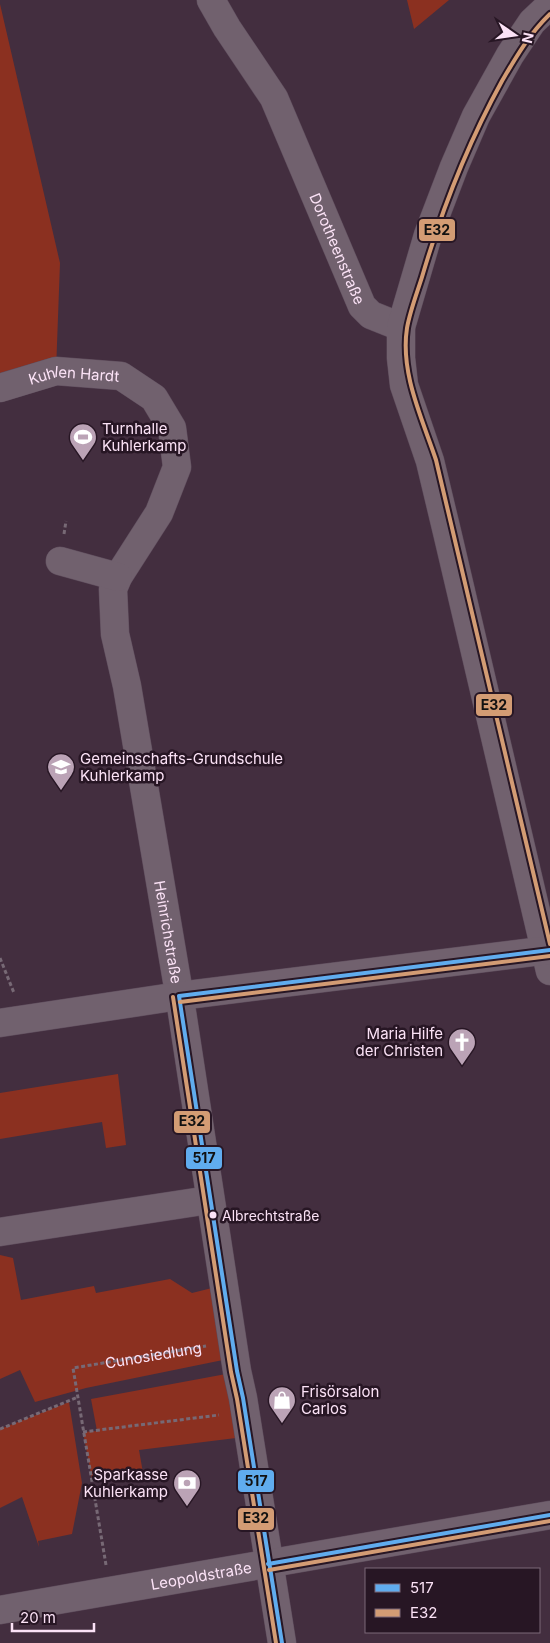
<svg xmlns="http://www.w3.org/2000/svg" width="550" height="1643" viewBox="0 0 550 1643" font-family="Inter,sans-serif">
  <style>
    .green { fill: #8b3020 }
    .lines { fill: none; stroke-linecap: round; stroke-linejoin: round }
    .minor-casing { stroke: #5e4c5c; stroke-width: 29 }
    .path { stroke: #776975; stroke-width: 3; stroke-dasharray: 4 2.5; stroke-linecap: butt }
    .minor { stroke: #71616e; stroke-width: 28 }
    .bus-1-casing { stroke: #271624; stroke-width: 8 }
    .bus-2-casing { stroke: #271624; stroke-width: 8 }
    .bus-1 { stroke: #60acee; stroke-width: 4 }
    .bus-2 { stroke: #d39c74; stroke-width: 4 }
    .bus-dot { fill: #fbe2f6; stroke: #271624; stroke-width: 2 }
    .labels { text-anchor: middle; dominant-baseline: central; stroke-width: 5; stroke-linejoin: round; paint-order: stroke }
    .bus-label { font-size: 14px; fill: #fbe2f6; stroke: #271624; text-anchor: start }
    .street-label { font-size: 15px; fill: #fbe2f6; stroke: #271624 }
    .poi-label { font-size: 15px; fill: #fbe2f6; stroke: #271624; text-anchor: start }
    .line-badge { stroke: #271624; stroke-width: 2 }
    .pale-badge-label { font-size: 14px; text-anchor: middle; font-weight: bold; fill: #111 }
  </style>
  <rect width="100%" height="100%" fill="#432e3f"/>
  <!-- green -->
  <path class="green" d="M407 0H449L414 29Z
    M0 4 60 263 56 371 0 388Z
    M118 1074 126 1145 106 1148 102 1122 0 1139V1093Z
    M0 1255 13 1258 21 1300 94 1286 96 1293 170 1279 192 1293 212 1288 223 1360 86 1388 35 1402 20 1370 0 1379Z
    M226 1374 236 1438 139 1450 143 1473 92 1479 83 1432 97 1431 91 1399Z
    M69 1402 82 1483 72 1534 38 1541 39 1547 22 1497 0 1508V1429Z"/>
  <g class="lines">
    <!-- minor casing -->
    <g class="minor-casing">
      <g id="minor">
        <path id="s2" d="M211 0 227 28 274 98 362 306 371 315 401 327"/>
        <path d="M550 5 532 22 510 55 476 116 454 167 428 235 401 327V358L404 385 430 461 447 532 550 971"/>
        <path id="s3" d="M0 388 56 371 121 376 154 398 172 428 177 467 159 513 118 577 113 589 115 634 127 686 180 999 237 1371 243 1398 282 1643"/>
        <path d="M60 561 118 577"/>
        <path d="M0 1023 179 996 550 950"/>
        <path d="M0 1232 209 1200"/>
        <path id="s4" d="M0 1610 550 1515"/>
      </g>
    </g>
    <!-- path -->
    <g class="path">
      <path d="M64 534 66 521"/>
      <path d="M0 958 14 993"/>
      <path d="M0 1429 78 1397"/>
      <path d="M83 1432 219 1415"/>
      <path id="s1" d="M106 1565 73 1368 206 1346"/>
    </g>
    <!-- minor -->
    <use href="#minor" class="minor"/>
    <!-- bus-1 casing -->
    <g class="bus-1-casing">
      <path id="bus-1" d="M179 996 237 1371 243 1398 282 1643
        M179 996 550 950
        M268 1564 550 1515"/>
    </g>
    <!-- bus-2 casing -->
    <g class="bus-2-casing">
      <path id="bus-2" d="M550 14C530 33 516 57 502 81 468 143 442 209 422 277 417 293 410 311 407 328 400 373 422 418 436 460L550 944
        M173 997 231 1372 237 1399 276 1643
        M180 1002 550 956
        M269 1570 550 1521"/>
    </g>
    <!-- bus-1 -->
    <use href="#bus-1" class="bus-1"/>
    <!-- bus-2 -->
    <use href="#bus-2" class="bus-2"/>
  </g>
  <!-- icons -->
  <defs>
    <g id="stadium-pin" transform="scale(1.4375)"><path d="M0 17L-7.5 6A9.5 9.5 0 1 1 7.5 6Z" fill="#bba3b6" stroke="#271624"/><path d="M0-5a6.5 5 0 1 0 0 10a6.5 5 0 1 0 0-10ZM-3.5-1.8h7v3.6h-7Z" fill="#fff"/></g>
    <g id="school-pin" transform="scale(1.4375)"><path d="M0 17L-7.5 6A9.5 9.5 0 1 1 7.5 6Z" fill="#bba3b6" stroke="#271624"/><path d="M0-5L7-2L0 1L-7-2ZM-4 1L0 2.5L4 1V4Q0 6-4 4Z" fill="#fff"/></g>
    <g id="church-pin" transform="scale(1.4375)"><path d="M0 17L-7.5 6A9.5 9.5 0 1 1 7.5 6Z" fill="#bba3b6" stroke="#271624"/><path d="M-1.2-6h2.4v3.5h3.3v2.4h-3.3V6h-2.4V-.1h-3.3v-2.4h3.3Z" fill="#fff"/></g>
    <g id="shop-pin" transform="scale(1.4375)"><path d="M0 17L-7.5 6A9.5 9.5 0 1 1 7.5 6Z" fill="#bba3b6" stroke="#271624"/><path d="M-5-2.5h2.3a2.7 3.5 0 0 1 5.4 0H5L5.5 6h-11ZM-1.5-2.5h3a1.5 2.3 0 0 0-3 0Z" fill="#fff"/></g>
    <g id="bank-pin" transform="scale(1.4375)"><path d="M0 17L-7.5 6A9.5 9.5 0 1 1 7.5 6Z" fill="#bba3b6" stroke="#271624"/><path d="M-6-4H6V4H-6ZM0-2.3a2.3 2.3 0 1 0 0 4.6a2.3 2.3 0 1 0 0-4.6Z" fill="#fff"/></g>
  </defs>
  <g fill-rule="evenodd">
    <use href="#stadium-pin" x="83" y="437"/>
    <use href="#school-pin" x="61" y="767"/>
    <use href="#church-pin" x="462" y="1042"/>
    <use href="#shop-pin" x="282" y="1400"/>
    <use href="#bank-pin" x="187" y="1483"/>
  </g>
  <!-- markers -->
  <circle class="bus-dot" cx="213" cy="1215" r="4.5"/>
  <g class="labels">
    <!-- bus labels -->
    <g class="bus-label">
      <text x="222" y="1215">Albrechtstraße</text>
    </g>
    <!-- street labels -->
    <g class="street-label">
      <text stroke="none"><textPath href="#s2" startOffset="280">Dorotheenstraße</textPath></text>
      <text stroke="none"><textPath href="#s3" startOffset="76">Kuhlen Hardt</textPath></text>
      <text stroke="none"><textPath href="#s3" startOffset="724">Heinrichstraße</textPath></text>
      <text stroke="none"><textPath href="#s1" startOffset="281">Cunosiedlung</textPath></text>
      <text stroke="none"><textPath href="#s4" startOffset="204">Leopoldstraße</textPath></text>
    </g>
    <!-- poi labels -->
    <g class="poi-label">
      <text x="102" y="428">Turnhalle<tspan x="102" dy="17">Kuhlerkamp</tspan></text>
      <text x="80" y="758">Gemeinschafts-Grundschule<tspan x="80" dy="17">Kuhlerkamp</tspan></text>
      <text x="443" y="1033" text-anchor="end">Maria Hilfe<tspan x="443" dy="17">der Christen</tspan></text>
      <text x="301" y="1391">Frisörsalon<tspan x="301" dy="17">Carlos</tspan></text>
      <text x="168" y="1474" text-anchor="end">Sparkasse<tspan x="168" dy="17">Kuhlerkamp</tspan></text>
    </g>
  </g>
  <g class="line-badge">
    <rect x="418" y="218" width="38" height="24" rx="5" fill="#d39c74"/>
    <rect x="475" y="693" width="38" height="24" rx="5" fill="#d39c74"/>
    <rect x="173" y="1110" width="38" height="24" rx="5" fill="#d39c74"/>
    <rect x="185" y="1146" width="38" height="24" rx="5" fill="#60acee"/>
    <rect x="237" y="1469" width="38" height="24" rx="5" fill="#60acee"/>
    <rect x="237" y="1507" width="38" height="24" rx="5" fill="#d39c74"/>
  </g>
  <g class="pale-badge-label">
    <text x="437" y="235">E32</text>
    <text x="494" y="710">E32</text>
    <text x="192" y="1126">E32</text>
    <text x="204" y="1163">517</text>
    <text x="256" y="1486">517</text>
    <text x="256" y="1523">E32</text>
  </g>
  <!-- legend -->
  <rect x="365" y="1568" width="175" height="65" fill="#271624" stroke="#7c6878"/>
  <rect x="375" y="1584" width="25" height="8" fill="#60acee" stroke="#7c6878"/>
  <text x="410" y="1593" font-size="15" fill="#fbe2f6">517</text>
  <rect x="375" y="1609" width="25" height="8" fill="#d39c74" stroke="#7c6878"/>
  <text x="410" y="1618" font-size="15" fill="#fbe2f6">E32</text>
  <!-- north arrow -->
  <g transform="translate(515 35) rotate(103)" stroke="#271624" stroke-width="4" paint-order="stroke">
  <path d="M0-4L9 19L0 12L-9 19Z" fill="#fbe2f6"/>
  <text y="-8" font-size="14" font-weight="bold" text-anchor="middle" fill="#fbe2f6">N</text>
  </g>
  <!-- scale -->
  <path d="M12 1623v8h82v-8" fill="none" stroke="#fbe2f6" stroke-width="2.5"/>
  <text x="20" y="1623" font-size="15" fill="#fbe2f6" stroke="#271624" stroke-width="4" paint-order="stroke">20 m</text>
</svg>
